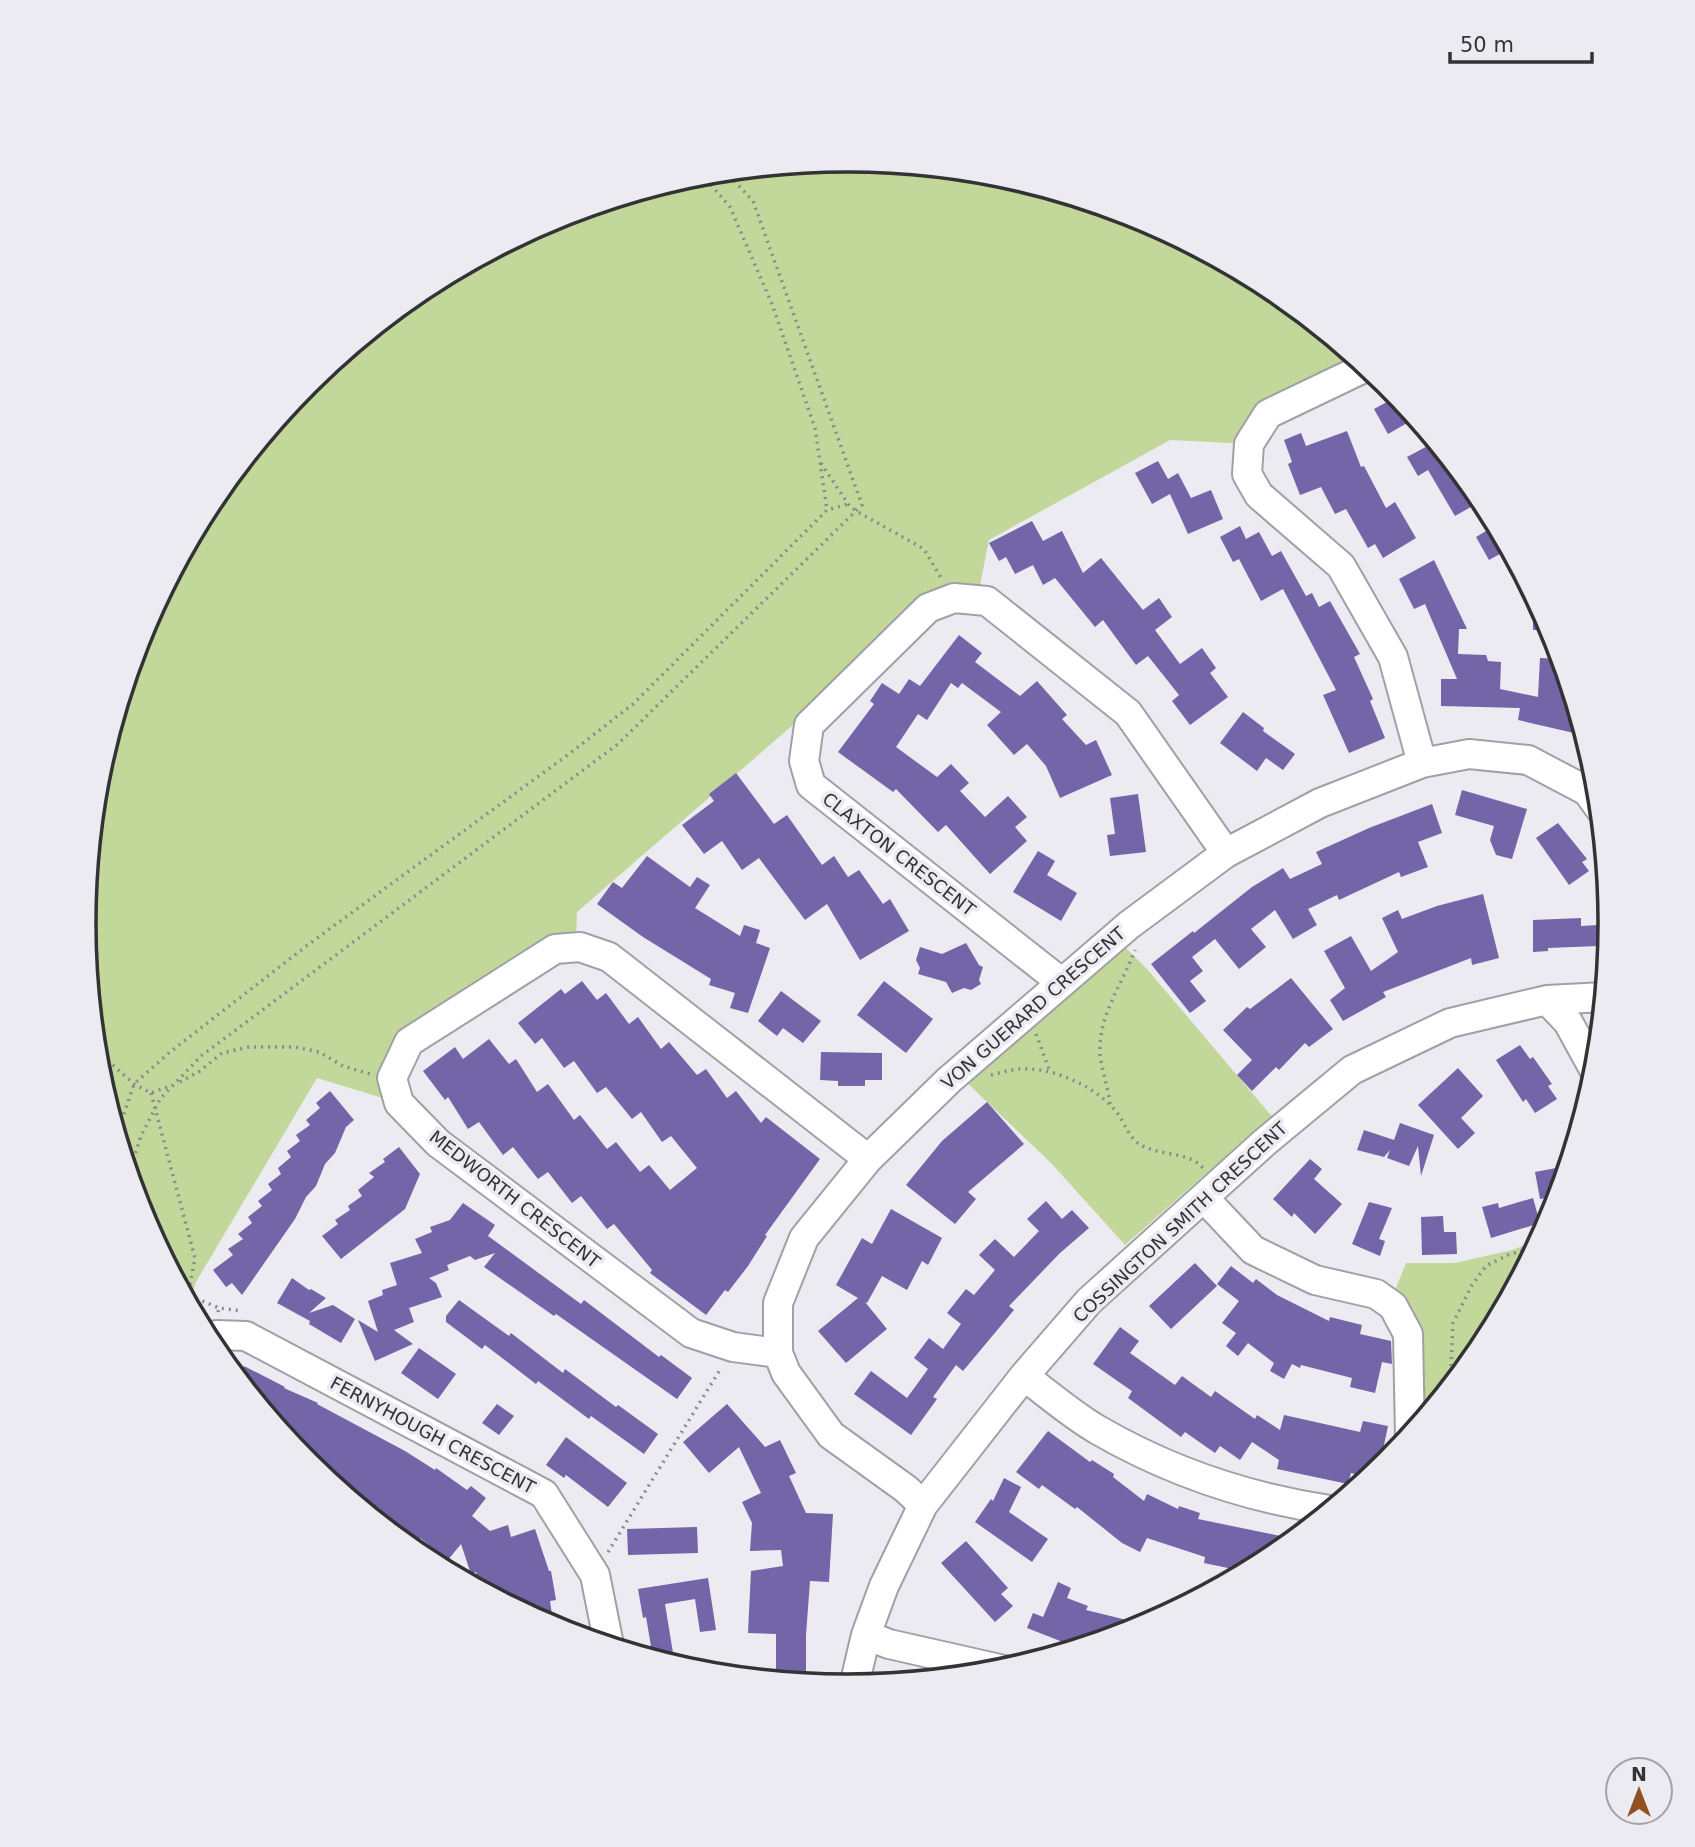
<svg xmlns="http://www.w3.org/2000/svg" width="1695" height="1847" viewBox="0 0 1695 1847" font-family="'DejaVu Sans',sans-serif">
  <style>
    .green { fill: #c2d89a }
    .building { fill: #7464a8 }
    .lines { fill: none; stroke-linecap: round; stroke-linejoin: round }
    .minor-casing { stroke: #a1a0a6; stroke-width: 32 }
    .path { stroke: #8a898e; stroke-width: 3.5; stroke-dasharray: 2 5; stroke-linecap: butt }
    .minor { stroke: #fff; stroke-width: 28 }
    .labels { text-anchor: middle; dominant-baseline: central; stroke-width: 7; stroke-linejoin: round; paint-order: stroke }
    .street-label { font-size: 18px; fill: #333335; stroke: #ecebf2 }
    .rim { fill: none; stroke: #333335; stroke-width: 3.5 }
  </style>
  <rect width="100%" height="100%" fill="#ecebf2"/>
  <!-- green -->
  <path class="green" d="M848 160 997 175 1140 218 1272 289 1366 366 1249 444 1170 440 989 540 977 600 928 608 577 912 576 939 409 1042 399 1103 317 1078 196 1282 189 1303 142 1215 99 1072 84 924 99 774 142 631 213 499 308 383 424 288 556 218 699 175Z
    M1124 946 1147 969 1275 1120 1202 1177 1125 1245 1051 1163 963 1079Z
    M1541 1239 1482 1348 1410 1436 1394 1293 1406 1263H1455L1512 1250Z"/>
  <!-- building -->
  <path class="building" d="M1398 396 1416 418 1388 434 1374 409Z
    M1347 431 1361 467 1364 466 1386 508 1395 502 1416 538 1383 558 1375 544 1368 548 1346 509 1335 514 1321 487 1300 495 1288 464 1292 462 1284 440 1301 433 1306 446Z
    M1435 442 1483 500 1455 516 1428 470 1418 476 1407 457Z
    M1158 461 1168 479 1178 473 1191 498 1211 490 1223 519 1188 534 1170 494 1152 504 1135 473Z
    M1032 521 1043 541 1062 531 1083 573 1101 558 1143 610 1159 598 1172 617 1155 630 1180 664 1202 648 1216 668 1210 673 1228 697 1190 725 1172 701 1179 695 1148 656 1136 665 1103 620 1095 627 1055 578 1043 585 1033 565 1015 574 1006 557 999 561 989 543Z
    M1496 525 1509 549 1489 560 1476 537Z
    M1240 526 1246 539 1259 532 1272 556 1281 551 1306 596 1312 593 1319 607 1330 601 1360 654 1354 657 1373 699 1370 701 1385 738 1349 753 1323 695 1336 690 1283 589 1261 601 1239 559 1233 562 1220 537Z
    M1434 560 1467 629H1459L1458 654 1486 655 1488 661 1501 662 1500 689 1538 697 1540 658 1561 659 1578 714 1574 733 1518 720 1520 708 1441 706V679H1457L1425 604 1414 609 1399 579Z
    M1533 594 1547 620 1552 630H1533Z
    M959 635 982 653 975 662 1020 696 1037 681 1067 715 1062 719 1086 745 1096 740 1112 775 1060 798 1046 766 1027 744 1014 755 987 725 1001 712 962 683 958 688 951 683 927 720 918 714 896 747 937 777 951 764 969 783 960 791 985 817 1008 796 1027 817 1015 827 1027 841 990 874 946 825 938 832 896 789 893 792 838 752 874 704 870 701 882 683 899 694 909 679 920 686Z
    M1243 712 1264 728 1263 731 1295 754 1283 770 1266 758 1257 771 1220 743Z
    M736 773 774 824 787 815 822 865 834 856 848 877 859 870 883 904 890 899 909 931 860 960 827 904 805 920 759 858 742 870 722 841 704 854 682 825 714 801 709 794Z
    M1462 790 1527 809 1512 859 1496 855 1490 840 1494 826 1455 815Z
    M1138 794 1146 852 1110 856 1107 835 1115 834 1110 798Z
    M1432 804 1442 833 1418 842 1428 867 1401 877 1399 872 1339 900 1337 895 1308 909 1317 925 1293 939 1275 910 1251 929 1266 947 1239 969 1215 939 1192 957 1203 971 1190 981 1206 1001 1190 1013 1151 964 1193 931 1194 933 1252 887 1283 868 1290 879 1322 864 1316 852 1369 828Z
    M1558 823 1587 859 1582 862 1589 871 1569 885 1536 838Z
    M1038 851 1055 861 1047 875 1077 893 1061 921 1013 892Z
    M647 856 690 887 697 877 710 885 695 908 740 936 744 925 760 930 756 943 770 948 748 1013 730 1008 735 993 709 985 711 979 643 937 597 904 613 882 622 888Z
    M1483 894 1499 958 1472 965 1471 958 1383 992 1386 997 1343 1021 1330 1000 1345 988 1324 951 1351 936 1371 971 1398 952 1382 918 1398 910 1402 919 1437 906Z
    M1581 918V926L1598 925 1599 946 1548 948V951L1533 952V920Z
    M966 943 979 965 983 967 979 980 981 984 971 990 964 988 952 993 946 982 918 974 920 968 916 960 920 947 942 954Z
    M1291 978 1333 1029 1309 1047 1305 1043 1279 1070 1276 1067 1252 1091 1237 1075 1252 1060 1223 1030 1247 1007 1250 1009Z
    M582 981 597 1000 606 993 629 1024 638 1017 661 1049 669 1042 697 1075 706 1069 727 1098 736 1091 761 1123 766 1117 820 1159 765 1235 767 1236 748 1266 728 1292 725 1290 706 1315 650 1273 652 1270 614 1224 607 1229 581 1196 572 1203 548 1172 538 1179 513 1147 503 1155 479 1122 468 1129 448 1097 445 1100 423 1071 455 1047 463 1059 489 1039 509 1064 516 1059 537 1092 548 1084 574 1120 580 1115 607 1149 616 1142 640 1172 649 1165 670 1190 697 1168 671 1136 662 1142 641 1112 632 1119 606 1087 597 1093 574 1061 564 1068 542 1038 535 1044 518 1023 561 989 565 994Z
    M884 981 933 1019 906 1053 857 1015Z
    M781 991 821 1021 803 1043 783 1028 777 1036 758 1021Z
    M1520 1045 1530 1059 1533 1057 1552 1084 1548 1086 1557 1099 1535 1113 1526 1099 1523 1102 1496 1060Z
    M821 1052 882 1053V1080H865V1086H838V1081L820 1080Z
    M1458 1068 1483 1096 1461 1118 1475 1133 1458 1149 1418 1105Z
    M330 1091 354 1120 346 1127 335 1153 325 1164 316 1186 306 1197 295 1219 242 1295 232 1283 226 1287 213 1270 233 1255 228 1249 243 1239 238 1234 252 1223 248 1217 262 1206 258 1201 272 1190 268 1184 281 1174 278 1168 291 1157 287 1151 300 1141 296 1135 310 1125 306 1120 320 1108 316 1103Z
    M987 1102 1024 1144 968 1192 976 1199 955 1224 906 1185 942 1141Z
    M1400 1123 1434 1135 1421 1176 1418 1146 1409 1166 1387 1158 1390 1150 1384 1157 1357 1150 1364 1130 1394 1140Z
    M399 1147 420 1174 405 1209 341 1259 322 1236 338 1224 335 1220 350 1210 348 1206 362 1196 358 1190 374 1177 369 1173 385 1162 383 1159Z
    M1310 1159 1322 1169 1314 1179 1342 1204 1315 1234 1294 1213 1292 1217 1273 1199Z
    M1556 1168 1565 1177 1559 1196 1540 1199 1535 1172Z
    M1533 1198 1540 1223 1491 1238 1482 1207 1498 1203 1499 1208Z
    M1046 1201 1062 1219 1072 1210 1089 1228 1060 1253 1009 1306 1014 1310 963 1371 956 1365 933 1397 937 1399 911 1435 854 1394 871 1371 907 1398 928 1369 914 1358 929 1338 943 1349 961 1324 947 1313 966 1289 974 1295 995 1270 979 1255 995 1239 1014 1257 1039 1231 1027 1219Z
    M1369 1202 1392 1208 1379 1239 1385 1241 1380 1256 1352 1244Z
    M463 1203 495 1225 488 1236 581 1304 584 1300 659 1357 661 1355 692 1378 677 1399 556 1314 554 1316 484 1267 495 1253 475 1260 470 1256 447 1265 449 1270 429 1278 436 1283 442 1297 409 1308 414 1322 394 1330 413 1344 375 1361 358 1320 378 1332 368 1301 383 1295 382 1290 397 1285 390 1263 422 1253 415 1239 432 1232 430 1227 450 1220Z
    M891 1209 942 1238 928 1265 922 1261 907 1290 882 1276 867 1303 865 1302 887 1329 846 1363 818 1331 858 1298 836 1285 862 1238 872 1244Z
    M1443 1216 1444 1232H1456L1457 1254 1422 1255 1421 1217Z
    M1195 1263 1217 1286 1171 1329 1149 1306Z
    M1231 1266 1253 1283 1256 1279 1277 1295 1329 1321 1330 1317 1362 1325 1360 1334 1391 1341 1392 1364 1382 1362 1375 1393 1350 1387 1352 1378 1301 1365 1300 1368 1292 1364 1284 1379 1270 1371 1274 1363 1248 1343 1238 1356 1226 1346 1236 1333 1222 1323 1239 1301 1217 1284Z
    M292 1278 309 1290 311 1289 326 1298 309 1313 333 1305 355 1319 341 1343 309 1324 310 1321 277 1303Z
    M459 1300 509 1336 511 1333 563 1373 565 1369 616 1407 618 1405 658 1434 644 1454 591 1416 589 1419 538 1381 536 1384 485 1345 482 1349 446 1322V1316Z
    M1120 1327 1139 1341 1130 1353 1175 1385 1182 1376 1211 1397 1215 1391 1255 1419 1257 1415 1280 1430 1284 1415 1360 1432 1363 1421 1388 1426 1381 1459 1390 1461 1370 1478 1351 1473 1348 1484 1277 1469 1279 1460 1252 1442 1240 1460 1220 1446 1215 1453 1185 1432 1181 1437 1128 1398 1132 1391 1093 1364Z
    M419 1348 456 1374 438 1399 401 1373Z
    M244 1366 285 1387 284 1388 318 1403 317 1404 405 1451 435 1470 436 1468 467 1490 471 1486 486 1498 472 1516 490 1531 508 1525 511 1537 535 1529 549 1571H551L556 1600 550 1601 554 1628 479 1588 476 1572 471 1574 461 1544 448 1560 420 1538 415 1545 378 1521 307 1463 238 1379Z
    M497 1404 514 1416 499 1435 482 1423Z
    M727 1404 765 1447 780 1440 796 1473 789 1476 806 1513 833 1514 829 1582 810 1581 806 1635V1683L776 1680V1634L748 1633 751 1571 783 1566 781 1550 750 1551 752 1523 742 1502 761 1493 739 1447 709 1473 683 1442Z
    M1048 1431 1090 1462 1092 1460 1114 1474 1113 1477 1144 1501 1147 1494 1178 1509 1179 1506 1200 1513 1198 1519 1295 1539 1271 1559 1247 1572 1204 1563 1205 1557 1147 1538 1140 1552 1122 1543 1077 1507 1075 1509 1042 1485 1039 1489 1016 1472Z
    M566 1437 627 1483 608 1507 566 1475 564 1478 546 1465Z
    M1004 1478 1021 1487 1009 1512 1048 1539 1032 1562 975 1522 991 1499 993 1501Z
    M697 1527 698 1553 628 1555 627 1529Z
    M966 1541 1008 1588 1001 1594 1013 1606 995 1622 941 1563Z
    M708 1578 716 1630 700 1632 695 1599 665 1604 675 1665 653 1658 646 1617 643 1618 638 1589Z
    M1058 1582 1071 1588 1067 1598 1088 1606 1086 1610 1147 1625 1078 1648 1027 1628 1033 1613 1043 1617Z"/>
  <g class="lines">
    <!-- minor casing -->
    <g class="minor-casing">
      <path id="minor" d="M1366 367 1268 414 1249 444 1247 474 1259 495 1341 566 1393 657 1422 763
        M1061 982 811 785 804 761 809 725 928 608 954 598 987 601 1128 713 1226 853
        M1547 1000 1568 1022 1596 1073
        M1204 1198 1253 1250 1315 1280 1376 1294 1393 1306 1408 1334 1410 1436
        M209 1340 216 1335 246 1336 544 1494 595 1575 609 1645
        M778 1353 733 1347 691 1333 438 1143 399 1103 392 1078 409 1042 555 949 580 947 609 957 868 1159
        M1024 1376C1048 1394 1072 1415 1098 1430 1169 1471 1249 1498 1330 1510
        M923 1505 906 1489 831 1435 786 1373 778 1353V1303L804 1238 868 1159 949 1080 1129 925 1226 853 1320 803 1422 763 1469 754 1528 760 1587 791 1600 809
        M866 1635 889 1644 1004 1670
        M854 1686 866 1635 884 1586 923 1505 1024 1376 1089 1301 1265 1142 1352 1070 1450 1023 1547 1000 1604 997"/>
    </g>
    <!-- path -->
    <path class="path" d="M702 174 730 207 772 304 815 428 827 510
      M821 463 848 504 856 511 924 549 941 578
      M1036 1034 1050 1072
      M97 1051 134 1084 151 1093 173 1085
      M991 1075C1003 1072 1015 1068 1028 1069 1056 1069 1095 1087 1114 1109 1123 1119 1128 1136 1138 1143 1157 1157 1187 1150 1203 1168
      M180 1082 200 1071 222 1053 249 1047H295L319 1052 343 1066 370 1074
      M151 1093 195 1258 188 1295 219 1308
      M1110 1104C1108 1087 1102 1071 1100 1055 1098 1015 1122 985 1135 950
      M117 1134 134 1084 170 1052 309 944 569 754 633 704 827 510 848 504
      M129 1173 141 1136 160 1099 201 1056 618 744 862 505 753 201 726 172
      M218 1312 219 1308 242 1311
      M1450 1387 1453 1323 1472 1285 1486 1266 1508 1255 1537 1246
      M608 1552 721 1368"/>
    <!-- minor -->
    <use href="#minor" class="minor"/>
  </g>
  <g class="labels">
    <!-- street labels -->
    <g class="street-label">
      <text transform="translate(899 854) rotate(38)">CLAXTON CRESCENT</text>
      <text transform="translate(1033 1008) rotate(-41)">VON GUERARD CRESCENT</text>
      <text transform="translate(515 1199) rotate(38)">MEDWORTH CRESCENT</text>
      <text transform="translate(1180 1222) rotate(-43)">COSSINGTON SMITH CRESCENT</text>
      <text transform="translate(433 1435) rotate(28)">FERNYHOUGH CRESCENT</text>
    </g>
  </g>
  <!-- crop -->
  <path d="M0 0H1695V1847H0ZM96 923a751 751 0 1 1 1502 0a751 751 0 1 1-1502 0Z" fill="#ecebf2" fill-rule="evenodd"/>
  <path class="rim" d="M96 923a751 751 0 1 1 1502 0a751 751 0 1 1-1502 0Z"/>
  <!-- north arrow -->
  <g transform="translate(1639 1791)"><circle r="33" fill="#ecebf2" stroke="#a2a1a6" stroke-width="2"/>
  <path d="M0-5L12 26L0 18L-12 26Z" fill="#924f20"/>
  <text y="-10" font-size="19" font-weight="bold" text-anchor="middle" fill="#333335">N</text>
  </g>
  <!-- scale -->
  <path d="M1450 52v10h142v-10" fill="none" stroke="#333335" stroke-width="3.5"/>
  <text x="1460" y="52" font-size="21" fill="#333335" stroke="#ecebf2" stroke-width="5" paint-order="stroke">50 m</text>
</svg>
